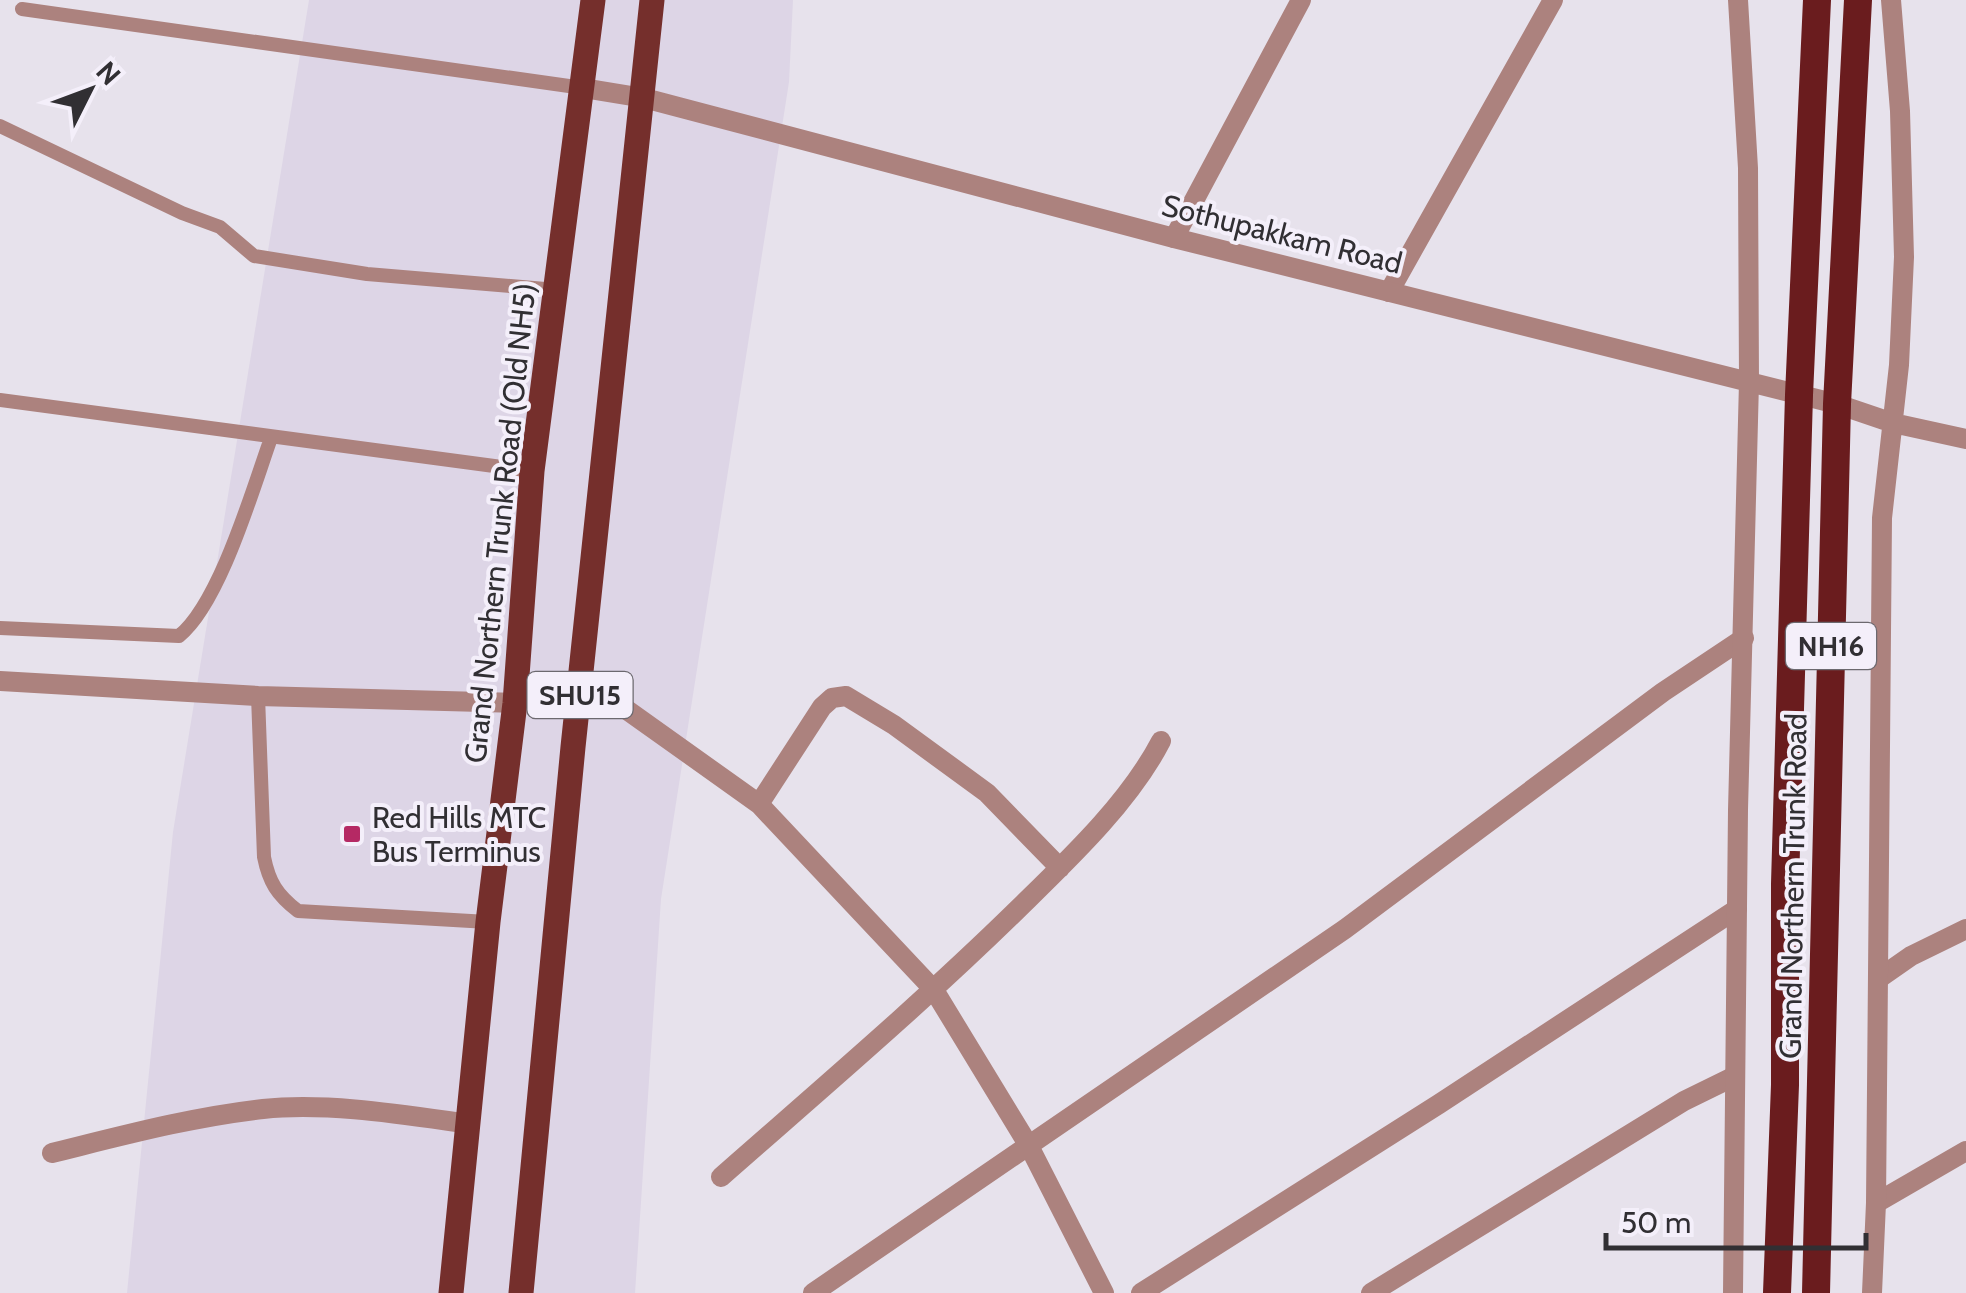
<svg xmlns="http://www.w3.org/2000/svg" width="1966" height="1293" viewBox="0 0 1966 1293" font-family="Cabin,sans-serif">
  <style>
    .built { fill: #ddd5e6 }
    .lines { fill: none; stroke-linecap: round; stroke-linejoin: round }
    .service { stroke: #ac827e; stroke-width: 14 }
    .minor { stroke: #ac827e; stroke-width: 20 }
    .tertiary { stroke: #ac827e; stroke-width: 20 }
    .primary { stroke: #752f2c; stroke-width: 25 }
    .trunk { stroke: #6a1c1e; stroke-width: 28 }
    .poi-dot { fill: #b52964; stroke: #f4effa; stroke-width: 4 }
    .labels { text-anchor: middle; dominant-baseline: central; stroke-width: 8; stroke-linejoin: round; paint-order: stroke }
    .shield { fill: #f4effa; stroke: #6c696f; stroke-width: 2.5 }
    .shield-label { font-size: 28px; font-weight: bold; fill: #312f33 }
    .street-label { font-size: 30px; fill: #312f33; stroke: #f4effa }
    .poi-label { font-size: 30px; fill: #312f33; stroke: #f4effa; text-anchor: start }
  </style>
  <rect width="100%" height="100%" fill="#e7e2ec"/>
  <!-- built -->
  <path class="built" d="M309 0H793L789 82 661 899 635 1293H127L173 832Z"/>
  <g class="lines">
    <!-- service -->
    <path class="service" d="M22 9 583 88
      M0 126 182 213 220 227 254 256 367 274 557 290
      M0 400 532 471
      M0 628 179 636C220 603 253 488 271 438
      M258 696 264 857C269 882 277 895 298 911L488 922"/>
    <!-- minor -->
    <path class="minor" d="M1174 238 1301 0
      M1389 292 1553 0
      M0 681 258 696 515 703
      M581 683 620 705 759 804 934 990 1029 1146 1104 1293
      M759 804 822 707 832 698 846 696 894 725 987 793 1060 868
      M1878 979 1911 956 1966 929
      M52 1153C121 1136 191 1117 263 1109 328 1102 405 1115 470 1124
      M721 1177C821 1089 922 1003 1017 910 1067 861 1129 803 1161 741
      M1876 1203 1966 1151
      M813 1293 1345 929 1663 692 1744 638
      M1141 1293 1439 1104 1737 909
      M1371 1293 1684 1101 1735 1076"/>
    <!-- tertiary -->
    <path class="tertiary" d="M583 88 644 98 1174 238 1837 404 1893 423 1966 439
      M1733 1293 1738 810 1749 382 1748 168 1738 0
      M1872 1293 1876 1203 1882 518 1899 365 1904 257 1900 111 1891 0"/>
    <!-- primary -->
    <path class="primary" d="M451 1293 488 922 515 703 532 471 593 0
      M521 1293 573 747 652 0"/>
    <!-- trunk -->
    <path class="trunk" d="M1777 1293 1785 1085V884L1799 395 1817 0
      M1816 1293 1837 404 1858 0"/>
  </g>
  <!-- markers -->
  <rect class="poi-dot" x="342" y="824" width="20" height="20" rx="5"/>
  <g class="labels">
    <!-- shield labels -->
    <g class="shield">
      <rect x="1786" y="623" width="90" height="46" rx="8"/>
      <rect x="527.5" y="672" width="105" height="46" rx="8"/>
    </g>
    <g class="shield-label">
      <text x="1831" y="646">NH16</text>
      <text x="580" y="695">SHU15</text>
    </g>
    <!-- street labels -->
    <g class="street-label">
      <text transform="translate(1282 234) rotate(14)">Sothupakkam Road</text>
      <text transform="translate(500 523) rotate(-84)">Grand Northern Trunk Road (Old NH5)</text>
      <text transform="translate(1793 886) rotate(-89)">Grand Northern Trunk Road</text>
    </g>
    <!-- poi labels -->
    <g class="poi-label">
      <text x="372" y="817">Red Hills MTC<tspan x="372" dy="34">Bus Terminus</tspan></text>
    </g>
  </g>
  <!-- north arrow -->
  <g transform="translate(90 90) rotate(48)" stroke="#f4effa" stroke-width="8" paint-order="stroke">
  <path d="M0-8L18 38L0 25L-18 38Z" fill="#312f33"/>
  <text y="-15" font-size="28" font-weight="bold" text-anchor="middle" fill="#312f33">N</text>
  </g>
  <!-- scale -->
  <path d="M1606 1233v15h260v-15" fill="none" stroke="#312f33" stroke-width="5"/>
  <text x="1621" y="1233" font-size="30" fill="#312f33" stroke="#f4effa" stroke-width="8" paint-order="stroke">50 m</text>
</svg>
